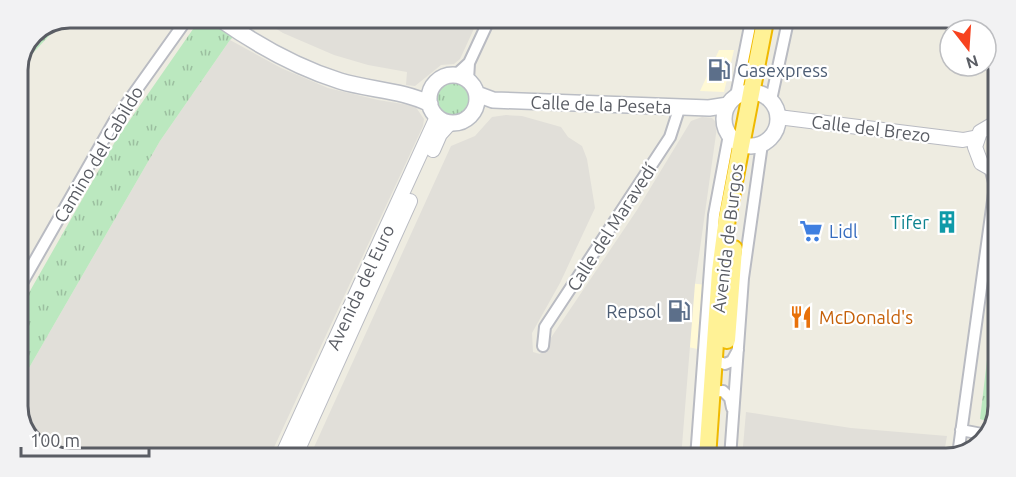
<svg xmlns="http://www.w3.org/2000/svg" width="1016" height="477" viewBox="0 0 1016 477" font-family="Ubuntu,sans-serif">
  <style>
    .commercial { fill: #fff9d5 }
    .industrial { fill: #e1dfd9 }
    .grass { fill: url(#grass-tufts) }
    .forest { fill: url(#forest-firs) }
    .lines { fill: none; stroke-linecap: round; stroke-linejoin: round }
    .minor-casing { stroke: #b9bbc2; stroke-width: 14 }
    .tertiary-casing { stroke: #b9bbc2; stroke-width: 16 }
    .secondary-casing { stroke: #babdc4; stroke-width: 18 }
    .trunk-casing { stroke: #efb900; stroke-width: 20 }
    .minor { stroke: #fff; stroke-width: 10 }
    .tertiary { stroke: #fff; stroke-width: 14 }
    .secondary { stroke: #fff; stroke-width: 15 }
    .trunk { stroke: #fff296; stroke-width: 16 }
    .labels { text-anchor: middle; dominant-baseline: central; stroke-width: 4.5; stroke-linejoin: round; paint-order: stroke }
    .service-label { font-size: 18px; fill: #4e5e75; stroke: #fff; text-anchor: start }
    .street-label { font-size: 18px; fill: #5a5d64; stroke: #fff }
    .culture-label { font-size: 18px; fill: #0d838f; stroke: #fff; text-anchor: end }
    .shop-label { font-size: 18px; fill: #366cbe; stroke: #fff; text-anchor: start }
    .food-label { font-size: 18px; fill: #c56008; stroke: #fff; text-anchor: start }
    .rim { fill: none; stroke: #5a5d64; stroke-width: 3 }
  </style>
  <defs>
    <pattern id="grass-tufts" width="24" height="20" patternUnits="userSpaceOnUse" patternTransform="scale(1.5)"><rect width="24" height="20" fill="#bbe8bf"/><path d="M3 7l-1-3M5 7V3M7 7l1-3M15 17l-1-3M17 17v-4M19 17l1-3" fill="none" stroke="#9bbf9f"/></pattern>
    <pattern id="forest-firs" width="22" height="20" patternUnits="userSpaceOnUse" patternTransform="scale(1.5)"><rect width="22" height="20" fill="#bbe8bf"/><path d="M5 1l3.5 6h-7zM16 11l3.5 6h-7z" fill="#9bbf9f"/></pattern>
  </defs>
  <rect width="100%" height="100%" fill="#eeece1"/>
  <!-- commercial -->
  <path class="commercial" d="M719 50H734L724 92 700 91Z
    M679 282 707 285 703 350 651 340Z"/>
  <!-- industrial -->
  <path class="industrial" d="M260 19 478 20 460 59 454 64 441 65 415 86 406 85 407 72 368 65 334 55 283 33Z
    M230 40 281 68 328 88 378 100 415 106 424 119 423 126 270 456 50 455 27 436 18 410V387L160 141Z
    M506 115 522 116 561 127 568 137 582 146 587 159 595 208 560 283 532 333 533 352 540 354 637 210 691 121 702 117 712 118 716 122 717 127 695 284 681 458 310 456 451 146 475 136 492 117Z
    M746 412 851 428 947 436 943 459 742 458Z"/>
  <!-- grass -->
  <path class="grass" d="M200 19H251L230 40 160 141 18 387V312L116 140Z
    M435 98a17 17 0 1 1 34 0a17 17 0 1 1-34 0Z
    M987 360 994 361 986 421 980 419Z"/>
  <!-- forest -->
  <path class="forest" d="M62 22 18 69 34 33Z"/>
  <g class="lines">
    <!-- minor casing -->
    <g class="minor-casing">
      <path id="minor" d="M456 75 469 63
        M468 80 469 63 489 20
        M736 96 751 21
        M771 100 788 21
        M18 290 115 120 187 19
        M543 346 545 327 670 137 680 106
        M711 359 725 364 732 361 738 350
        M707 392 723 391 730 398 732 408
        M961 430 987 435
        M958 455 995 186 991 171
        M696 458 714 215 729 135
        M730 458 743 278 762 144"/>
    </g>
    <!-- tertiary casing -->
    <g class="tertiary-casing">
      <path id="tertiary" d="M778 117 963 140 978 137
        M433 150 440 134 450 123
        M997 172 981 163 975 147 980 132 997 122
        M282 456 437 117
        M295 456 410 201"/>
    </g>
    <!-- secondary casing -->
    <g class="secondary-casing">
      <path id="secondary" d="M220 19C257 45 296 67 340 81 369 90 403 90 430 104
        M429 99a24 24 0 1 1 48 0a24 24 0 1 1-48 0Z
        M724 119a27 27 0 1 1 54 0a27 27 0 1 1-54 0Z
        M477 94 493 100 709 108 728 105"/>
    </g>
    <!-- trunk casing -->
    <g class="trunk-casing">
      <path id="trunk" d="M727 340 734 249
        M707 458 720 271 727 218 765 21"/>
    </g>
    <!-- minor -->
    <use href="#minor" class="minor"/>
    <!-- tertiary -->
    <use href="#tertiary" class="tertiary"/>
    <!-- secondary -->
    <use href="#secondary" class="secondary"/>
    <!-- trunk -->
    <use href="#trunk" class="trunk"/>
  </g>
  <!-- icons -->
  <defs>
    <g id="fuel-bare" transform="scale(1.8)"><path d="M-5.5-6h7V0h2V4h1.3V-2.5L3-4.5l.8-.8L6-3V5H2.5V1h-1V6h-7ZM-4.2-4.7v3.2H.2V-4.7Z" fill="#5c6f8a" stroke="#fff" stroke-width="2.5" paint-order="stroke"/></g>
    <g id="building-bare" transform="scale(1.8)"><path d="M-4-6H4V6H1V3H-1V6H-4ZM-2.5-4.3h1.7v1.8h-1.7ZM.8-4.3h1.7v1.8H.8ZM-2.5-1h1.7V.8h-1.7ZM.8-1h1.7V.8H.8Z" fill="#0f9aa8" stroke="#fff" stroke-width="2.5" paint-order="stroke"/></g>
    <g id="supermarket-bare" transform="scale(1.8)"><path d="M-6-5.5h2.5l.6 2H6L4.5 2H-2.5L-4.4-4H-6ZM-1.5 3.2a1.3 1.3 0 1 0 .1 0ZM3 3.2a1.3 1.3 0 1 0 .1 0Z" fill="#3f7fe0" stroke="#fff" stroke-width="2.5" paint-order="stroke"/></g>
    <g id="restaurant-bare" transform="scale(1.8)"><path d="M-5-6h1v4h1v-4h1v4h1v-4h1v5L-1.5 .5V6h-2V.5L-5-1ZM5-6V6H3V1.5H1.5Q1.5-4 5-6Z" fill="#e8710a" stroke="#fff" stroke-width="2.5" paint-order="stroke"/></g>
  </defs>
  <g fill-rule="evenodd">
    <use href="#fuel-bare" x="719" y="70"/>
    <use href="#building-bare" x="947" y="222"/>
    <use href="#supermarket-bare" x="811" y="231"/>
    <use href="#fuel-bare" x="679" y="311"/>
    <use href="#restaurant-bare" x="801" y="317"/>
  </g>
  <g class="labels">
    <!-- service labels -->
    <g class="service-label">
      <text x="737" y="70">Gasexpress</text>
      <text x="661" y="311" text-anchor="end">Repsol</text>
    </g>
    <!-- street labels -->
    <g class="street-label">
      <text transform="translate(601 104) rotate(2)">Calle de la Peseta</text>
      <text transform="translate(871 128) rotate(7)">Calle del Brezo</text>
      <text transform="translate(98 154) rotate(-59)">Camino del Cabildo</text>
      <text transform="translate(611 227) rotate(-57)">Calle del Maravedí</text>
      <text transform="translate(727 238) rotate(-83)">Avenida de Burgos</text>
      <text transform="translate(360 287) rotate(-65)">Avenida del Euro</text>
    </g>
    <!-- culture labels -->
    <g class="culture-label">
      <text x="929" y="222">Tifer</text>
    </g>
    <!-- shop labels -->
    <g class="shop-label">
      <text x="829" y="231">Lidl</text>
    </g>
    <!-- food labels -->
    <g class="food-label">
      <text x="819" y="317">McDonald's</text>
    </g>
  </g>
  <!-- crop -->
  <path d="M0 0H1016V477H0ZM70 28H946A42 42 0 0 1 988 70V406A42 42 0 0 1 946 448H70A42 42 0 0 1 28 406V70A42 42 0 0 1 70 28Z" fill="#f2f2f3" fill-rule="evenodd"/>
  <path class="rim" d="M70 28H946A42 42 0 0 1 988 70V406A42 42 0 0 1 946 448H70A42 42 0 0 1 28 406V70A42 42 0 0 1 70 28Z"/>
  <!-- north arrow -->
  <g transform="translate(968 48) rotate(163)"><circle r="28" fill="#ffffff" stroke="#bdbec1" stroke-width="1.5"/>
  <path d="M0-4.5L10 22L0 15L-10 22Z" fill="#f7421e"/>
  <text y="-9" font-size="16" font-weight="bold" text-anchor="middle" fill="#5a5d64">N</text>
  </g>
  <!-- scale -->
  <path d="M21 447v9h128v-9" fill="none" stroke="#5a5d64" stroke-width="3"/>
  <text x="30" y="447" font-size="18" fill="#5a5d64" stroke="#ffffff" stroke-width="4.5" paint-order="stroke">100 m</text>
</svg>
